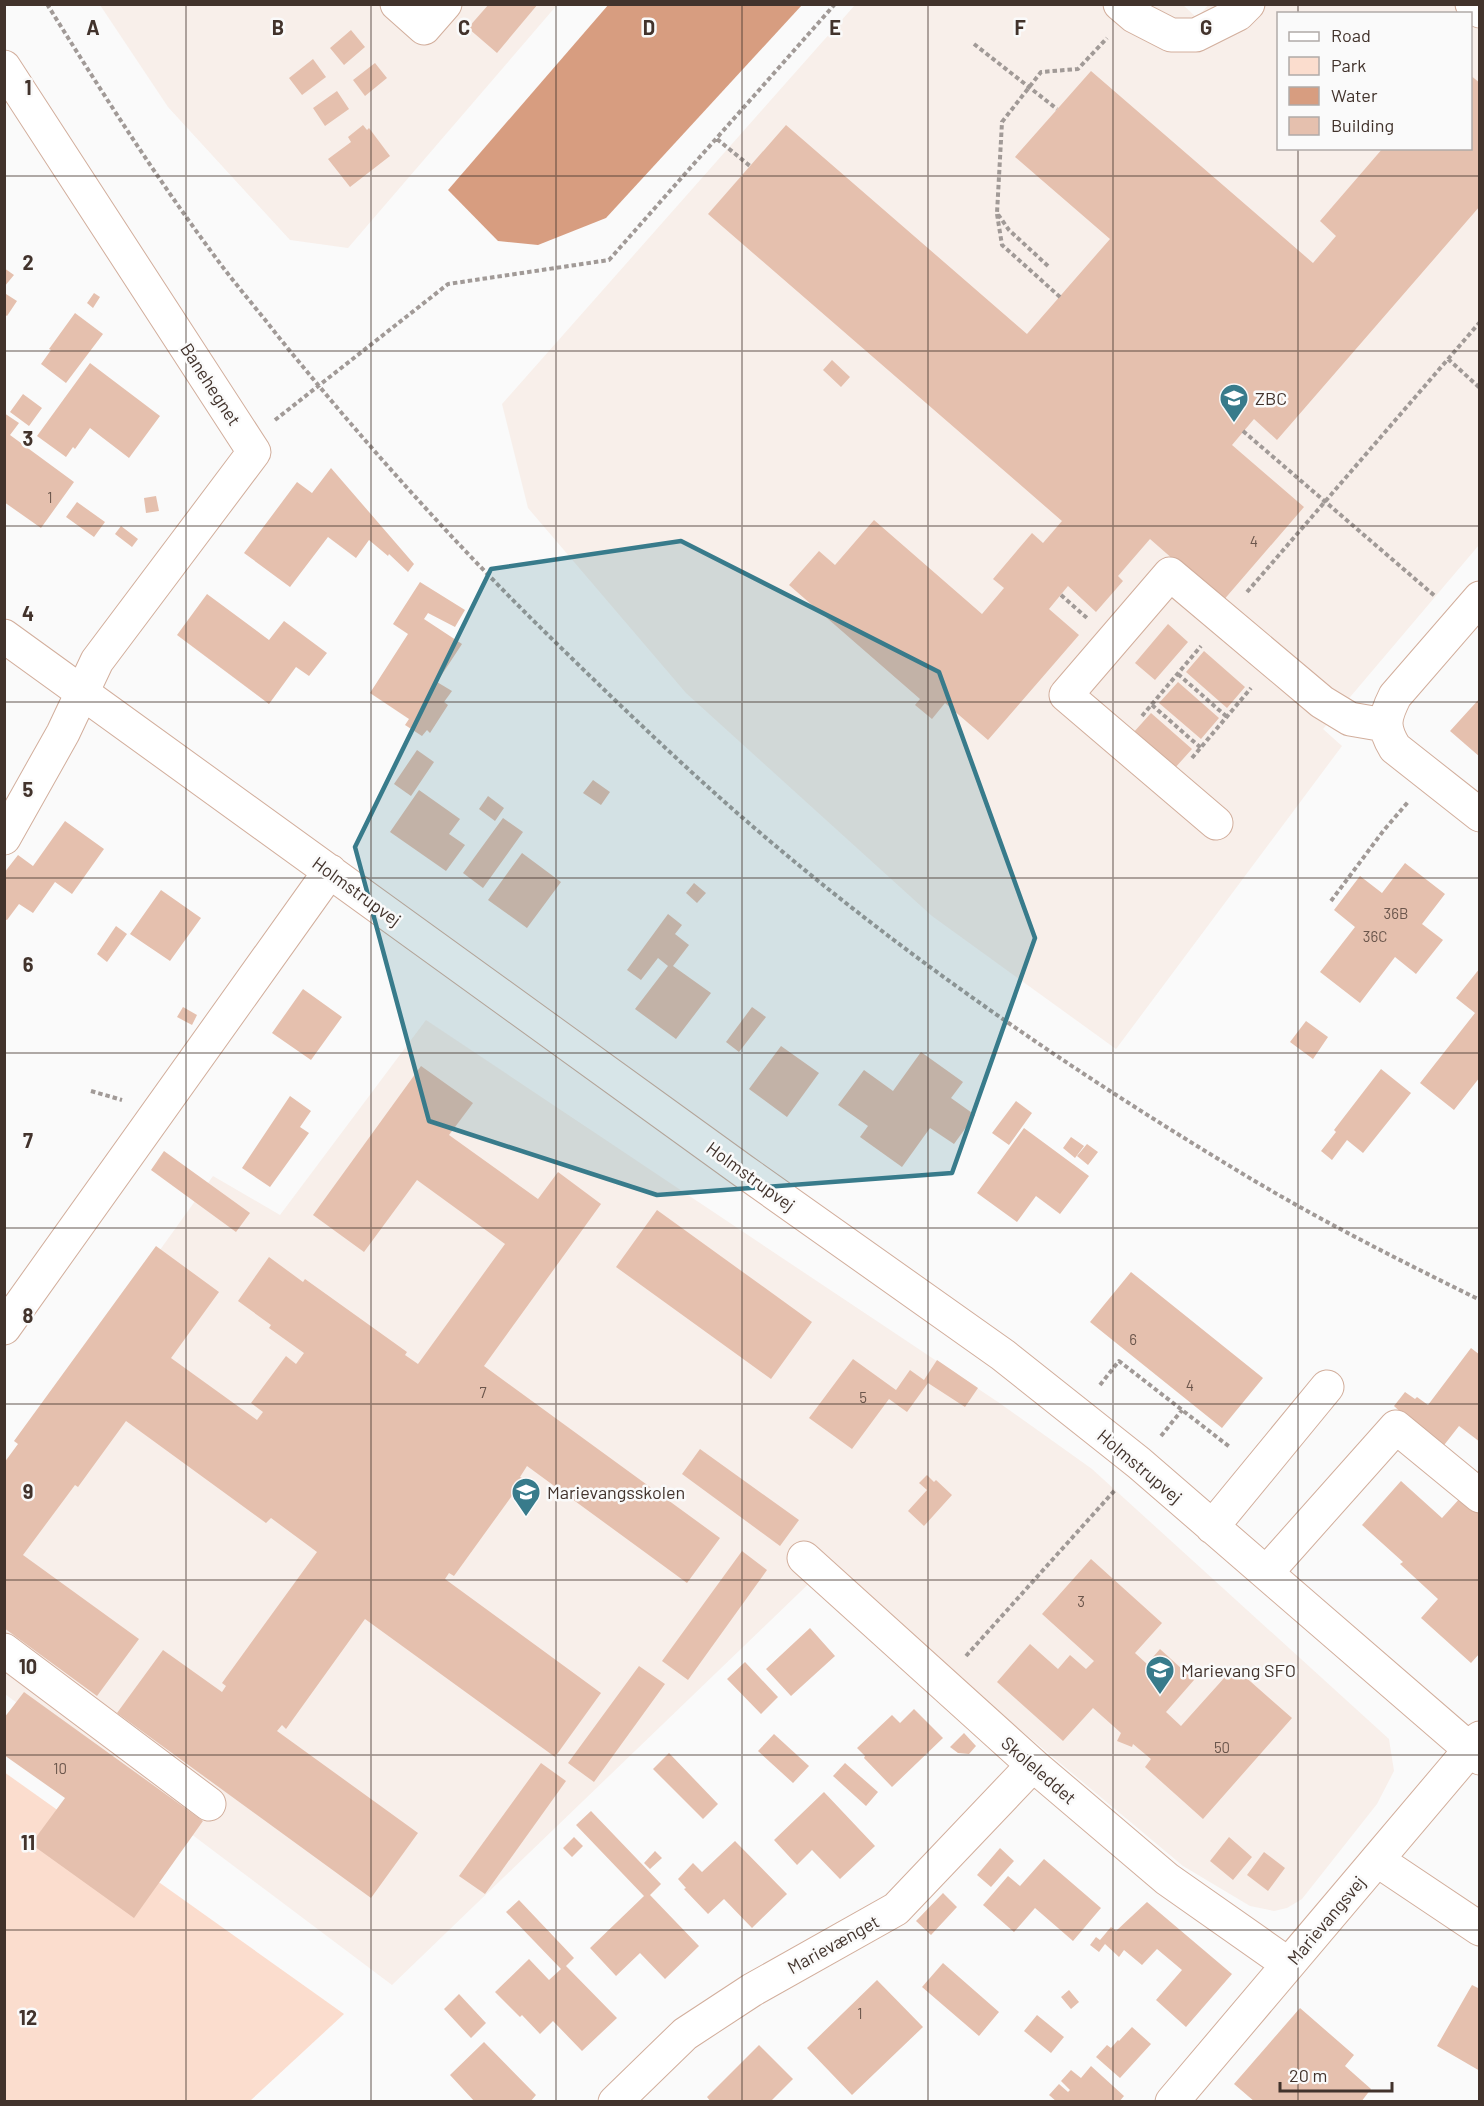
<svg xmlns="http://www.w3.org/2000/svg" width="1484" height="2106" viewBox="0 0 1484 2106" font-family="Barlow,sans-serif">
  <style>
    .built { fill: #f8efea; fill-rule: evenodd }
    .green { fill: #fbddce }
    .water { fill: #d79d80 }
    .building { fill: #e5c0ae }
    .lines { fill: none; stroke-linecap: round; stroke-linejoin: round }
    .minor-casing { stroke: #d2ae9c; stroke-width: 35 }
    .path { stroke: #a19a97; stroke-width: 4; stroke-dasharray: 4.5 3; stroke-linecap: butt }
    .minor { stroke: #fff; stroke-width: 33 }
    .marked { fill: #387b8b; fill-opacity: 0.2; stroke: #387b8b; stroke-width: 4.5; stroke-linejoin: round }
    .grid { fill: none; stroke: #42332c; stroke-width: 1.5; stroke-opacity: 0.55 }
    .labels { text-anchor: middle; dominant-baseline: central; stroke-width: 5; stroke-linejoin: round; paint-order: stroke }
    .number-label { font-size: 15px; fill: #6b564c }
    .street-label { font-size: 18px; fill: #42332c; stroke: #fafafa }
    .poi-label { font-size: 18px; fill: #42332c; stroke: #fafafa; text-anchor: start }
    .grid-label { font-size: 20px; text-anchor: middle; font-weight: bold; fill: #42332c; stroke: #fafafa; stroke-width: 5; stroke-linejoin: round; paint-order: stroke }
  </style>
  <rect width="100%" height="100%" fill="#fafafa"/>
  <!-- built -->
  <path class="built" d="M1182 4 1197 18 1209 4 1479 5V545L1323 729 1342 746 1116 1049 932 916 686 693 528 508 502 404 855 5ZM1278 14H1470V148H1278Z
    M100 5H557L348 248 290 240 168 107Z
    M426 1020 998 1402 1092 1469 1389 1739 1394 1771 1377 1804 1302 1899 1287 1908 1274 1911 1250 1906 1183 1866 826 1567 392 1985 5 1694V1466L213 1176 280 1215Z"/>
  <!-- green -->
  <path class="green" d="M4 1772 344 2014 250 2101H5Z"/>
  <!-- water -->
  <path class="water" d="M609 4 802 5 606 218 538 245 498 241 448 190Z"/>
  <!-- building -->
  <path class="building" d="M489 4H538L497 53 468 28Z
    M351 30 365 47 344 65 330 48Z
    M313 59 326 77 302 95 289 78Z
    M375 63 387 78 365 96 353 80Z
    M1091 71 1313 263 1336 236 1320 221 1383 148H1470V75L1480 83V206L1277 440 1254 419 1232 445 1304 507 1222 602 1150 539 1118 576 1123 581 1096 612 1068 586 1049 609 1079 635 988 740 945 703 932 719 915 705 920 699 789 585 819 551 835 565 874 520 982 614 1004 588 993 579 1032 533 1043 543 1062 521 708 214 786 125 1027 334 1110 239 1015 157Z
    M337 91 349 109 325 126 313 108Z
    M363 125 367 130 369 128 390 156 350 187 328 159 351 142 348 137Z
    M4 268 14 275 4 287Z
    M94 293 100 297 93 308 87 303Z
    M6 294 17 301 7 316 4 314V296Z
    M75 313 103 334 66 383 41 364 51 350 49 349Z
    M832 360 850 377 841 387 823 370Z
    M90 363 160 416 129 458 90 428 75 449 73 447 66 457 37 436Z
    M23 394 42 408 29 426 10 412Z
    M4 413 19 423 10 435 74 482 41 528 4 502Z
    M331 468 414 564 408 572 389 554 388 556 369 540 356 558 328 537 290 587 244 553 297 482 312 493Z
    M156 496 159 511 146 513 144 498Z
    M77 502 105 522 94 537 66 517Z
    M121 526 138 539 132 547 115 534Z
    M420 582 465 610 455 627 428 613 424 619 462 644 437 682 452 691 444 702 448 705 430 733 427 730 422 736 405 725 409 719 370 693 408 634 393 624Z
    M207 594 269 640 284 621 327 653 309 676 296 667 269 704 177 635Z
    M1168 624 1188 642 1155 680 1135 663Z
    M1204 651 1245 687 1227 708 1186 672Z
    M1178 682 1219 718 1201 739 1159 703Z
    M1480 698V757L1450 731Z
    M1151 713 1192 749 1174 769 1133 733Z
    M417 750 434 762 411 796 394 784Z
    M593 780 610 792 601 805 583 793Z
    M419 790 460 819 449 834 465 845 446 871 390 832Z
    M488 796 504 808 495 821 479 809Z
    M503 818 523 832 483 888 463 873Z
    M65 821 104 849 72 894 55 882 33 913 19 904 7 920 4 919V873L18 855 33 866Z
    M522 853 561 882 527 928 488 900Z
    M1405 863 1445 894 1422 924 1443 940 1416 974 1395 957 1360 1003 1320 972 1355 927 1334 910 1360 876 1382 893Z
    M694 883 706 893 697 903 686 893Z
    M161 890 201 918 170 961 130 934Z
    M668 914 682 925 675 934 689 945 673 966 711 993 676 1039 635 1009 668 966 658 958 641 980 627 970Z
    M116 926 127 934 107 962 97 954Z
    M1480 968V1077L1454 1110 1420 1083 1475 1013 1456 998Z
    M303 989 342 1017 311 1060 272 1033Z
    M183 1007 197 1015 192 1025 177 1017Z
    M752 1007 766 1017 739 1052 726 1042Z
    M1306 1021 1328 1037 1313 1059 1290 1042Z
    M781 1046 819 1073 787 1117 749 1089Z
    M921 1052 963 1082 951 1098 975 1115 954 1144 930 1128 902 1167 860 1137 868 1126 838 1105 864 1070 893 1091Z
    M421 1066 473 1103 449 1135 538 1199 558 1172 601 1204 484 1366 720 1538 687 1583 527 1466 520 1477 524 1479 454 1576 449 1573 445 1579 601 1693 555 1757 365 1619 286 1729 282 1725 277 1731 418 1833 371 1898 117 1713 163 1650 222 1692 226 1686 222 1683 317 1552 271 1518 266 1523 126 1421 78 1487 75 1485 23 1555 139 1639 97 1696 4 1628V1463L18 1444 14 1441 156 1246 219 1292 171 1358 257 1420 263 1412 251 1403 286 1356 296 1364 304 1353 269 1328 271 1325 238 1301 269 1257 303 1282 305 1279 407 1352 405 1355 418 1364 505 1244 417 1180 364 1252 313 1215Z
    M1381 1069 1411 1093 1363 1153 1347 1140 1332 1160 1321 1151 1336 1132 1334 1130Z
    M290 1096 311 1111 300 1127 309 1133 270 1187 242 1168Z
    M1016 1101 1032 1113 1009 1145 992 1133Z
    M1024 1128 1089 1176 1060 1214 1036 1196 1017 1222 977 1193Z
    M1071 1137 1084 1146 1075 1158 1063 1148Z
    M1087 1144 1098 1152 1088 1165 1077 1156Z
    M164 1151 250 1213 236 1232 151 1170Z
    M657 1210 812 1322 771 1379 616 1267Z
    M1131 1272 1263 1378 1222 1428 1090 1322Z
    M1471 1348 1480 1355V1442L1459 1426 1441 1449 1394 1406 1405 1392 1415 1399 1417 1397 1428 1405Z
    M853 1359 896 1390 910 1370 924 1380 937 1360 978 1388 965 1407 928 1383 907 1412 889 1399 852 1449 809 1418Z
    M700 1449 799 1520 780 1546 682 1474Z
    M927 1475 934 1482 936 1480 952 1495 924 1526 908 1511 927 1490 919 1483Z
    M1401 1481 1442 1518 1461 1497 1480 1514V1653L1471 1663 1421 1618 1438 1599 1400 1564 1403 1562 1362 1525Z
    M742 1551 767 1570 688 1680 662 1661Z
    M1091 1559 1162 1623 1135 1653 1147 1664 1160 1649 1194 1680 1166 1712 1181 1726 1234 1667 1292 1718 1203 1819 1145 1767 1151 1759 1133 1744 1132 1747 1117 1741 1121 1733 1093 1708 1063 1741 997 1682 1030 1644 1058 1669 1070 1655 1086 1669 1094 1661 1042 1614Z
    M810 1628 835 1656 791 1696 766 1669Z
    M745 1662 778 1697 761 1714 727 1679Z
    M639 1666 665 1684 594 1782 568 1763Z
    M24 1692 203 1821 134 1918 31 1844 65 1798 4 1755V1718Z
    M914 1709 943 1738 892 1787 864 1758 865 1756 857 1748 892 1715 900 1723Z
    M964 1733 976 1746 969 1754 958 1753 950 1747Z
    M774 1734 809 1766 793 1783 758 1751Z
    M669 1753 718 1804 703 1819 653 1769Z
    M541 1763 566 1781 485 1894 459 1876Z
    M845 1763 878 1792 866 1806 833 1776Z
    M824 1792 875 1846 840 1879 812 1850 797 1865 774 1840Z
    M591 1811 661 1884 650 1895 699 1946 665 1979 640 1953 616 1976 590 1948 644 1896 576 1825Z
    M574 1837 583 1846 572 1857 563 1848Z
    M1229 1837 1252 1857 1233 1880 1210 1861Z
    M735 1841 787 1894 752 1928 724 1899 708 1914 684 1889 686 1888 678 1879 693 1863 702 1872Z
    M1000 1848 1014 1861 991 1887 977 1875Z
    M655 1851 662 1858 650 1869 644 1863Z
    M1264 1852 1285 1868 1268 1891 1247 1875Z
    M1044 1859 1101 1908 1073 1941 1035 1908 1014 1932 983 1905 1008 1876 1020 1886Z
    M943 1893 957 1907 931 1935 916 1921Z
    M519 1900 574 1958 566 1966 617 2018 582 2051 553 2021 540 2034 522 2015 520 2017 495 1992 529 1959 549 1980 561 1969 506 1912Z
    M1147 1902 1232 1974 1186 2027 1156 2000 1182 1970 1157 1949 1142 1965 1124 1950 1119 1957 1105 1944 1099 1952 1090 1945 1096 1937 1100 1940 1111 1927 1116 1931Z
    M943 1963 999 2012 979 2036 922 1987Z
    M877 1980 923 2027 852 2095 807 2048Z
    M1472 1985 1480 1989V2071L1437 2046Z
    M1069 1990 1079 2002 1071 2009 1061 1997Z
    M459 1994 486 2023 471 2038 444 2009Z
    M1300 2008 1354 2055 1345 2066 1371 2089 1361 2102H1255L1234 2084Z
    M1037 2015 1064 2037 1051 2053 1024 2031Z
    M1132 2027 1151 2044 1120 2078 1096 2057 1107 2045 1111 2048 1118 2040 1119 2041Z
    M484 2042 536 2095 530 2102H475L450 2075Z
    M759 2045 793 2079 770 2102H711L707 2097Z
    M1091 2066 1124 2096 1119 2102H1057L1049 2095 1059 2084 1068 2092 1070 2090 1061 2081 1071 2070 1081 2078Z"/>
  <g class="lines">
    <!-- minor casing -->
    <g class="minor-casing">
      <path id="minor" d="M397 4 424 28 445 4
        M1120 4 1134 16 1171 35H1196L1238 14 1248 4
        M1472 4 1480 11
        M4 67 254 452 97 661 63 733 4 838
        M1480 598 1395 696C1384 718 1382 727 1395 748L1480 815
        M4 636 742 1170 1003 1355 1139 1463 1480 1758
        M1216 823 1066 695 1170 574 1322 702 1350 719 1385 725
        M4 1328 330 871
        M1212 1527 1327 1387
        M804 1558 1033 1765 1167 1879 1288 1964
        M1266 1573 1396 1427 1480 1496
        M4 1650 209 1804
        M1377 1860 1480 1929
        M615 2102 685 2034 752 1990 896 1909 1033 1765
        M1172 2102 1480 1738"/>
    </g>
    <!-- path -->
    <path class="path" d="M47 4C101 91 155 176 216 258 235 284 257 309 277 335 362 440 451 540 547 634 603 689 660 744 719 797 882 942 1066 1068 1253 1180 1327 1224 1403 1262 1480 1300
      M974 44 1057 109
      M717 139 750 166
      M997 214 1002 245 1060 297
      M1048 266 1009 230 997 213 1002 122 1041 72 1078 69 1107 38
      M1448 359 1480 388
      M275 420 448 284 609 260 835 4
      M1243 431 1436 597
      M1247 592 1480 322
      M1061 595 1087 618
      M1178 674 1227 717
      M1152 705 1201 748
      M1142 716 1201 646
      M1192 758 1251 688
      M1331 901 1384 830 1408 802
      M91 1091 122 1100
      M1100 1385 1119 1361 1231 1448
      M1161 1436 1182 1410
      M966 1656 1115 1490"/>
    <!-- minor -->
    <use href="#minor" class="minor"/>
  </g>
  <!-- marked area -->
  <path class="marked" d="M681 541 939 672 1035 938 952 1173 657 1195 429 1121 355 847 491 569Z"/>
  <!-- grid -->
  <path class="grid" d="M186 4V2102M371 4V2102M556 4V2102M742 4V2102M928 4V2102M1113 4V2102M1298 4V14M1298 148V2102M4 176H1480M4 351H1480M4 526H1480M4 702H1480M4 878H1480M4 1053H1480M4 1228H1480M4 1404H1480M4 1580H1480M4 1755H1480M4 1930H1480"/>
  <!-- icons -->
  <defs>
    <g id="university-pin" transform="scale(1.5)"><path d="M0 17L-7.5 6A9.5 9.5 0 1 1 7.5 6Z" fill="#387b8b" stroke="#fafafa"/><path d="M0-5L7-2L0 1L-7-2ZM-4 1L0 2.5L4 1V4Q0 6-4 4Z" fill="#fff"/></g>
    <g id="school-pin" transform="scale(1.5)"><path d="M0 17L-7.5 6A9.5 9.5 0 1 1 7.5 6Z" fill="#387b8b" stroke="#fafafa"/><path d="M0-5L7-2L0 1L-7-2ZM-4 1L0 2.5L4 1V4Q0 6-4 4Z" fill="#fff"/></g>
  </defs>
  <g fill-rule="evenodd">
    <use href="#university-pin" x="1234" y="398"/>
    <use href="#school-pin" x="526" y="1492"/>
    <use href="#school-pin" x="1160" y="1670"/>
  </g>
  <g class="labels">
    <!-- number labels -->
    <g class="number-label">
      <text x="50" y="497">1</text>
      <text x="1254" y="541">4</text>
      <text x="1396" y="913">36B</text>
      <text x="1375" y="936">36C</text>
      <text x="1133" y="1339">6</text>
      <text x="1190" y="1385">4</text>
      <text x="483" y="1392">7</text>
      <text x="863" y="1397">5</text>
      <text x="1081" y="1601">3</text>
      <text x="1222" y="1747">50</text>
      <text x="60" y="1768">10</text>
      <text x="860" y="2013">1</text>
    </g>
    <!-- street labels -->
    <g class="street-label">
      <text transform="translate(211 384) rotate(57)">Banehegnet</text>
      <text transform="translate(357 891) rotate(36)">Holmstrupvej</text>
      <text transform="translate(751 1176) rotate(36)">Holmstrupvej</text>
      <text transform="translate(1140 1466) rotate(40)">Holmstrupvej</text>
      <text transform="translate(1039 1770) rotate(41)">Skoleleddet</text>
      <text transform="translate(1326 1920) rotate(-50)">Marievangsvej</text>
      <text transform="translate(833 1944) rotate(-29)">Marievænget</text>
    </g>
    <!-- poi labels -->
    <g class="poi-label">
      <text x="1255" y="398">ZBC</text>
      <text x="547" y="1492">Marievangsskolen</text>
      <text x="1181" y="1670">Marievang SFO</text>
    </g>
  </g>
  <g class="grid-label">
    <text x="93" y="35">A</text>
    <text x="278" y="35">B</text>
    <text x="464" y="35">C</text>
    <text x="649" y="35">D</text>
    <text x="835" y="35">E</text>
    <text x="1020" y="35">F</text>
    <text x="1206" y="35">G</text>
    <text x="28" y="95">1</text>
    <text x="28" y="270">2</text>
    <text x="28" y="446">3</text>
    <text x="28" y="621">4</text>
    <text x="28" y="797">5</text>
    <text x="28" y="972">6</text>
    <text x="28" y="1148">7</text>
    <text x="28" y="1323">8</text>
    <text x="28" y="1499">9</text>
    <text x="28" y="1674">10</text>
    <text x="28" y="1850">11</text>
    <text x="28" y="2025">12</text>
  </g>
  <!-- border -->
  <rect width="1484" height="2106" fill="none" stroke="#42332c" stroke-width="12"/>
  <!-- legend -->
  <rect x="1277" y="12" width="195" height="138" fill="#fafafa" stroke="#b0aaa8" stroke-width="1.5"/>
  <rect x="1289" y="32" width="30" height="9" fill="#ffffff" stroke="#b0aaa8" stroke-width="1.5"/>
  <text x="1331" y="42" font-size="18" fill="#42332c">Road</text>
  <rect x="1289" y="57" width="30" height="18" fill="#fbddce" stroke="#b0aaa8" stroke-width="1.5"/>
  <text x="1331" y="72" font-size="18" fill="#42332c">Park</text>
  <rect x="1289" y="87" width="30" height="18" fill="#d79d80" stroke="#b0aaa8" stroke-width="1.5"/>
  <text x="1331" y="102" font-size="18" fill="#42332c">Water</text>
  <rect x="1289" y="117" width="30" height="18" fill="#e5c0ae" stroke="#b0aaa8" stroke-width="1.5"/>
  <text x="1331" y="132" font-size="18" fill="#42332c">Building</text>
  <!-- scale -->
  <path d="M1280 2082v9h112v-9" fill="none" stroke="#42332c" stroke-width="3"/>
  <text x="1289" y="2082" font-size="18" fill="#42332c" stroke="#fafafa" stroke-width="4.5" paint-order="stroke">20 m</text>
</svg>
